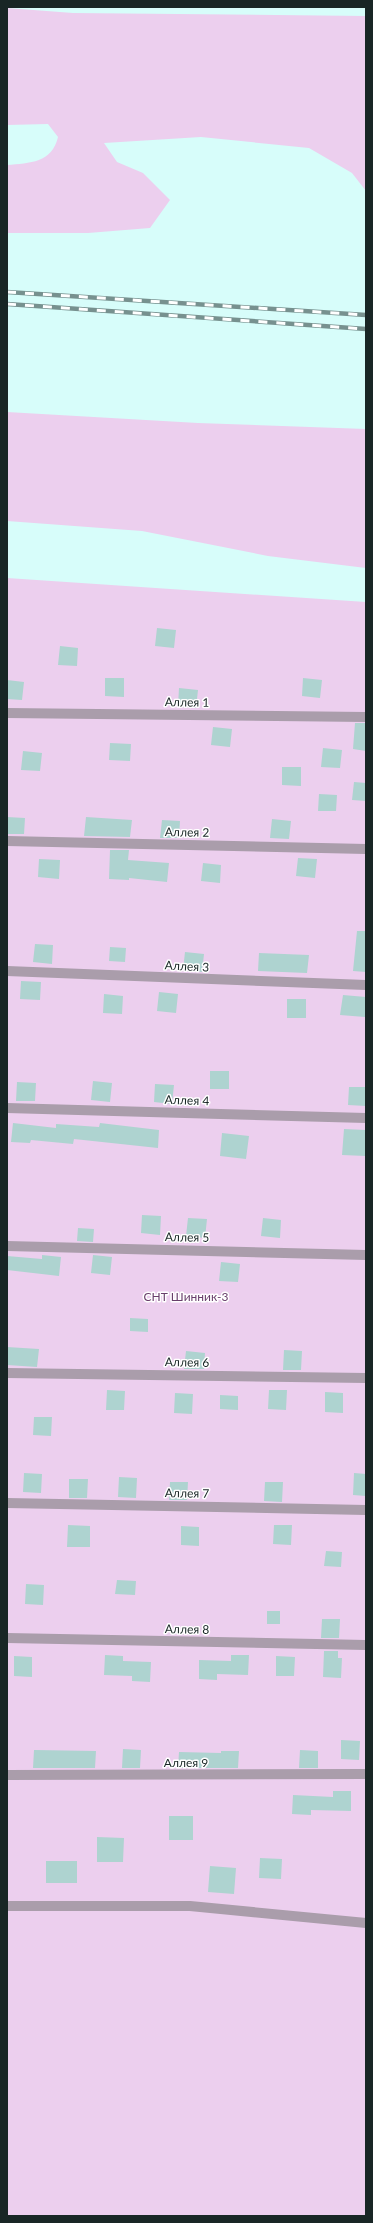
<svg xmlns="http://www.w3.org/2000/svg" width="373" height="2223" viewBox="0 0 373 2223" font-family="Lato,sans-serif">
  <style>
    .green { fill: #eccfee }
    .building { fill: #aed3d0 }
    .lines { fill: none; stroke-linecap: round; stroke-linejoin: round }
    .minor { stroke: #aa9dab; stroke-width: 10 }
    .rail-casing { stroke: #77918f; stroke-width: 4.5 }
    .rail { stroke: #fff; stroke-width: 3; stroke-dasharray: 9; stroke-linecap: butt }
    .labels { text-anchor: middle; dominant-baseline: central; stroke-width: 3; stroke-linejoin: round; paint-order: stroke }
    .street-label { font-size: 12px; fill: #182625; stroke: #fff }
    .park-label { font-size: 12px; fill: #683f6b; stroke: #fff }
  </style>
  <rect width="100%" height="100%" fill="#d7fdfa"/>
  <!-- green -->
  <path class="green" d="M7 8 73 13 366 16V191L352 173 309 148 201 137 104 143 117 162 143 173 170 200 150 228 88 233H7V165C30 163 52 163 58 137L48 124 7 125Z
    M7 412 198 423 366 429V568L268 556 142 531 7 521Z
    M7 578 366 602V2216H7Z"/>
  <!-- building -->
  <path class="building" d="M157 628 176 630 174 648 155 646Z
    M60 646 78 648 77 666 58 665Z
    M105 678H124V697L105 696Z
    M303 678 322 680 320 698 302 696Z
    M7 680 24 682 22 700 7 699Z
    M179 688 198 690 196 708 178 706Z
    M355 723H366V751L353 749Z
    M213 727 232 729 230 747 211 745Z
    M110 743 131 744 130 761 109 760Z
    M323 748 342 750 340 768 321 767Z
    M23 751 42 753 40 771 21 770Z
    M282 767H301V786L282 785Z
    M354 782 366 783V801L352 800Z
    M319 794 337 795 336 811H318Z
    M7 817 25 818 24 834H7Z
    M86 817 132 820 130 837 84 836Z
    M272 819 291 821 289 839 270 838Z
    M162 820 180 821 179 838H160Z
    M110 850H129L128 860 169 863 167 882 129 878V880L109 879Z
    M298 858 317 859 315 878 296 876Z
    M39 859 60 860 59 879 38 877Z
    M203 863 221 865 220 883 201 881Z
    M357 931H366V972L353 971Z
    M35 944 53 945 52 964 33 962Z
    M110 947 126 948 125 962 109 961Z
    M185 952 204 954 202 972 183 970Z
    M259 953 309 955 307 973 258 971Z
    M21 981 41 982 40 1000 20 999Z
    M159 992 178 994 176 1013 157 1011Z
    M104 994 123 996 122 1014 103 1013Z
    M343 995 366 997 365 1017 340 1015Z
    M287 999H306V1018H287Z
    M210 1071H229V1089H210Z
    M93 1081 112 1083 110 1102 91 1100Z
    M17 1082 36 1083 35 1101H16Z
    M155 1084 174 1085 172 1104 154 1102Z
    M349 1087H366V1106L348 1105Z
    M13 1123 56 1128V1124L99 1127 100 1123 159 1130 158 1148 74 1139 73 1144 31 1140 30 1143 11 1142Z
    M344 1129 366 1130V1156L342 1155Z
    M222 1133 249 1136 246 1159 220 1156Z
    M142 1215 161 1216 160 1235 141 1233Z
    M188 1218 207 1219 205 1238 186 1236Z
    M263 1218 281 1220 280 1238 261 1236Z
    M78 1228 94 1229 93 1242 77 1241Z
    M42 1255 61 1257 59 1276 7 1270V1256L42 1259Z
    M93 1255 112 1257 110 1275 91 1273Z
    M221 1262 240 1264 238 1282 219 1281Z
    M130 1318 148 1319V1332L130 1331Z
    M7 1347 39 1349 37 1367 7 1365Z
    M284 1350 302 1351 301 1370H283Z
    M186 1351 205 1353 204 1369H184Z
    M107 1390 125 1391 124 1410H106Z
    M269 1390H287L286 1410 268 1409Z
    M325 1392 343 1393V1413L325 1412Z
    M175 1393 193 1394 192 1414 174 1413Z
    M220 1395 238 1396V1410L220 1409Z
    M34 1417H52L51 1436 33 1435Z
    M24 1473 42 1474 41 1493 23 1492Z
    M354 1473 366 1474V1496L353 1495Z
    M119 1477 137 1478 136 1498 118 1497Z
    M69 1479H88L87 1498H69Z
    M170 1482H188L187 1500H169Z
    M265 1482H283L282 1502 264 1501Z
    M68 1525 90 1526V1547H67Z
    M274 1525H292L291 1545 273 1544Z
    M181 1526 199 1527V1546L181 1545Z
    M326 1551 342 1552 341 1567 324 1566Z
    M117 1580 136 1581 135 1595 115 1594Z
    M26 1584 44 1585 43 1605 25 1604Z
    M267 1611H280V1624H267Z
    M322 1619H340L339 1638H321Z
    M324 1651H338V1658H342L341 1678 323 1677Z
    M105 1655 123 1656V1661L151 1662 150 1682 132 1681V1676L104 1675Z
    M231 1655H249L248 1675 217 1674V1680L199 1679V1660L231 1661Z
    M14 1656 32 1657V1677L14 1676Z
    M276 1656 295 1657 294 1676H276Z
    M341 1740 360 1741 359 1760 341 1759Z
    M123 1749 141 1750 140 1768H122Z
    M34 1750 96 1751 95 1768H33Z
    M300 1750 318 1751V1768H299Z
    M221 1751H239L238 1768H178L179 1752 221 1753Z
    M333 1791H351V1811L311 1810V1815L292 1814 293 1795 333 1797Z
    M169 1816H193V1840H169Z
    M97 1837 124 1838 123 1862H97Z
    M260 1858 282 1859 281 1879 259 1878Z
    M46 1861H77V1883H46Z
    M210 1866 236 1868 234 1894 208 1892Z"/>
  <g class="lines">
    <!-- minor -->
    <path class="minor" d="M7 713 366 717
      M7 841 366 849
      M7 971 366 985
      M7 1108 366 1118
      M7 1246 366 1255
      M7 1373 366 1378
      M7 1503 366 1510
      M7 1638 366 1645
      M7 1775 366 1774
      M7 1906H190L366 1923"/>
    <!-- rail casing -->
    <g class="rail-casing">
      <path id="rail" d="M7 292 366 315
        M7 304 366 329"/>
    </g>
    <!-- rail -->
    <use href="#rail" class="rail"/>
  </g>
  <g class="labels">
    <!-- street labels -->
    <g class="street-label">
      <text transform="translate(187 702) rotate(1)">Аллея 1</text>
      <text transform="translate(187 832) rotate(1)">Аллея 2</text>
      <text transform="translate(187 966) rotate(3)">Аллея 3</text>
      <text transform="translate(187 1100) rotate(2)">Аллея 4</text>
      <text transform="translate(187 1237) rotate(1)">Аллея 5</text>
      <text transform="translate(187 1362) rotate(1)">Аллея 6</text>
      <text transform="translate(187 1493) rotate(1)">Аллея 7</text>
      <text transform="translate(187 1629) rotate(1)">Аллея 8</text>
      <text x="186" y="1762">Аллея 9</text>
    </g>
    <!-- park labels -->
    <g class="park-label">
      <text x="186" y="1296">СНТ Шинник-3</text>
    </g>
  </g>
  <!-- border -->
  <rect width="373" height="2223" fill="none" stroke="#182625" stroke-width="16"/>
</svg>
